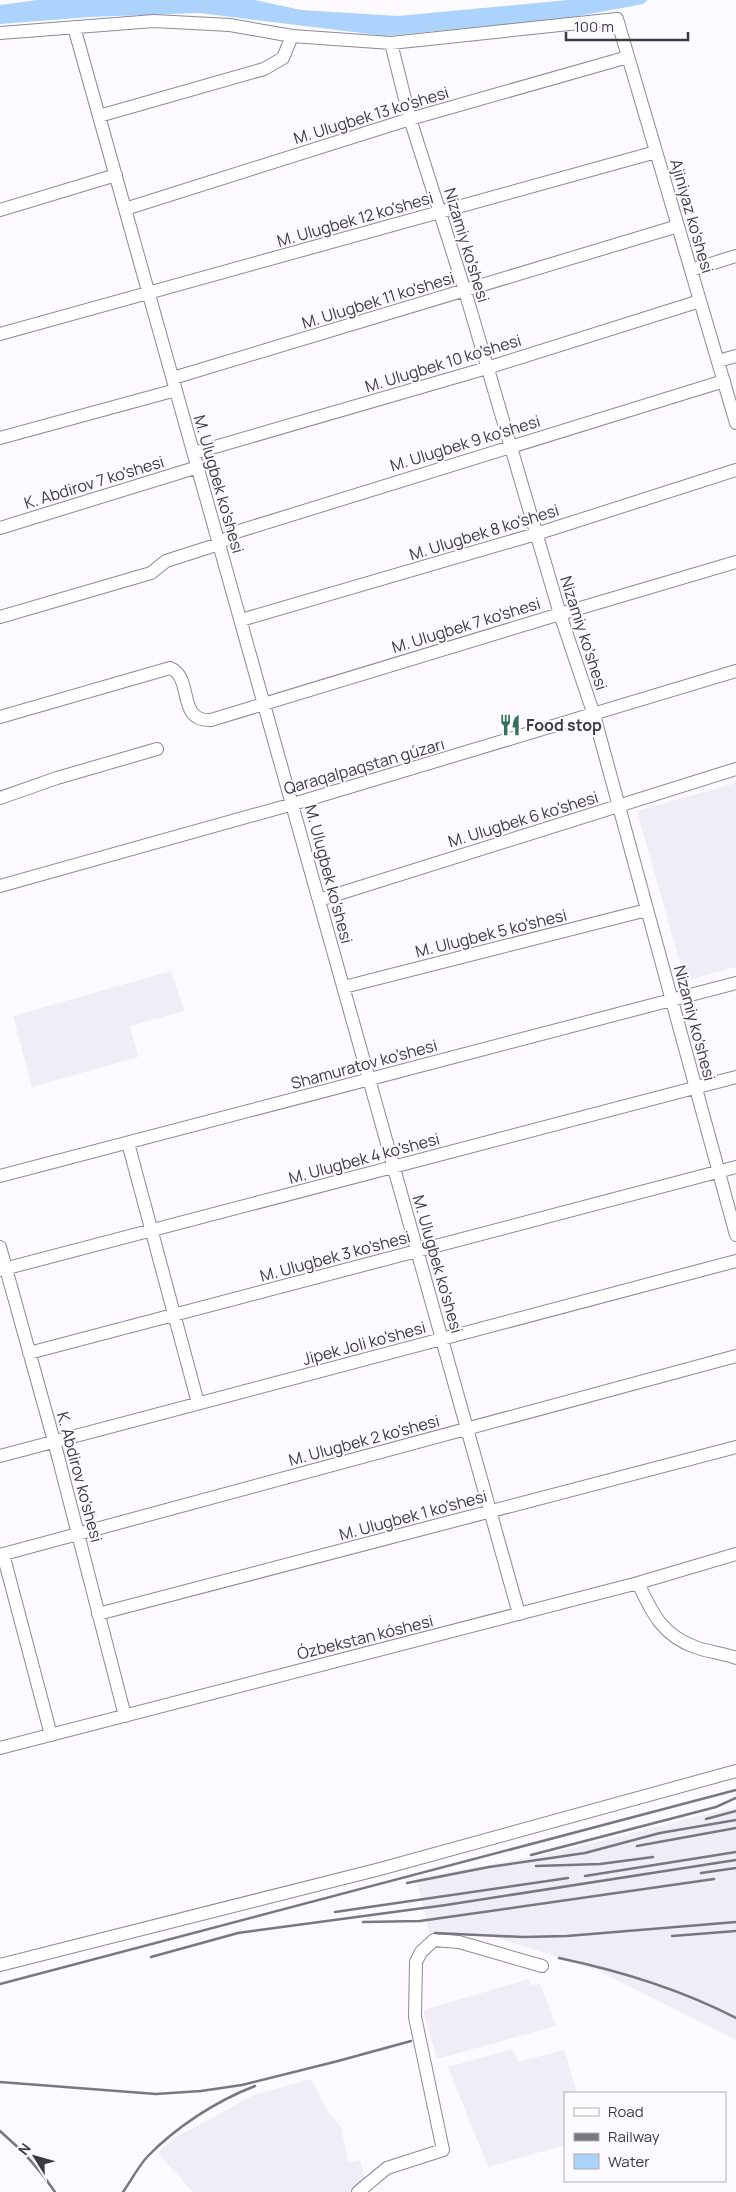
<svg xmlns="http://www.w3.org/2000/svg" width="736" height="2192" viewBox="0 0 736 2192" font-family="Manrope,sans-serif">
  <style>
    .built { fill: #f1edf7 }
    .water { fill: #acd3fb }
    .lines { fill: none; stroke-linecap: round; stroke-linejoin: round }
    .minor-casing { stroke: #8e8899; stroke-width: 14 }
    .minor { stroke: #fff; stroke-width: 12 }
    .rail { stroke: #79777e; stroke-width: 2.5 }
    .labels { text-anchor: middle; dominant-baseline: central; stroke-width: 4; stroke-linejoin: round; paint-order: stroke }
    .street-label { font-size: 16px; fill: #3d3a42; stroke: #fcfafe }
    .poi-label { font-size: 16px; font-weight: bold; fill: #3d3a42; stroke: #fcfafe; text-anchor: start }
  </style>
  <rect width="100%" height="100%" fill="#fcfafe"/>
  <!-- built -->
  <path class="built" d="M736 783V967L685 981 637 811Z
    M171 971 184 1011 130 1026 138 1057 32 1087 13 1016Z
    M736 1807V2040L597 1970 495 1937 429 1932 416 1878 543 1855Z
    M529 1979 531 1985 540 1984 556 2026 437 2059 423 2010Z
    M513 2049 518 2062 564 2050 577 2093H565V2145L488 2167 448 2067Z
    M311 2079 329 2113 341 2127 348 2162 360 2160 365 2178 348 2192H193L158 2153 173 2139 254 2095Z"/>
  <!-- water -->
  <path class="water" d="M38 0H255L301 10 398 16 568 0H648L643 4 568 18 386 36 199 13 90 17 0 24V5Z"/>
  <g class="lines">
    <!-- minor casing -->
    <g class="minor-casing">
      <path id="minor" d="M74 27 519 1614
        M0 33 154 21 230 25 292 36 391 43 617 19 736 423
        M391 43 410 119 465 291 560 614 594 715 736 1235
        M99 116 264 69 283 58 292 36
        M125 209 410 119 628 57
        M0 210 116 175
        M691 270 736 256
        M0 334 656 152
        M718 361 736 356
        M173 378 678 226
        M0 438 176 390
        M194 453 487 368 700 301
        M0 528 198 467
        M0 617 151 573 166 561 219 544 236 532 724 381
        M241 620 536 534 736 470
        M0 717 170 668C194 677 176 722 211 720L560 614 736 562
        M0 798 57 778 157 749
        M0 886 293 804 736 671
        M319 900 736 769
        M344 987 647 910
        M128 1143 198 1403
        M0 1176 736 983
        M0 1247 54 1441 125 1716
        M0 1270 736 1077
        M29 1353 736 1167
        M0 1456 736 1261
        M3 1554 51 1735
        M0 1555 736 1356
        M638 1583C652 1613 662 1635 695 1647 708 1652 723 1653 736 1658
        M98 1614 736 1447
        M0 1748 638 1583 736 1554
        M0 1965 380 1869 736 1771
        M358 2192 387 2168 443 2150 415 2017 416 1962 421 1952 434 1940 459 1942 542 1966"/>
    </g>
    <!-- minor -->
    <use href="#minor" class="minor"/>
    <!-- rail -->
    <path class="rail" d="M706 1819 736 1811
      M637 1846 736 1828
      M531 1855 716 1807 736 1798
      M536 1866 600 1864 653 1857
      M701 1873 736 1868
      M585 1876 736 1852
      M407 1883 489 1867 585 1853 660 1833 736 1820
      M335 1912 568 1878
      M363 1922 420 1921 714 1879
      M435 1933 523 1937 567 1936 736 1922
      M672 1936 736 1931
      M151 1957 238 1933 446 1905 736 1860
      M559 1958C621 1971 680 1989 736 2018
      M0 1984 736 1790
      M0 2082 156 2094 201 2091 242 2085 338 2061 411 2041
      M0 2131C21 2149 40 2169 55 2192
      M123 2192C131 2181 138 2167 147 2157 176 2127 216 2101 255 2086"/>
  </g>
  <!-- icons -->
  <defs>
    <g id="restaurant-bare" transform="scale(1.725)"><path d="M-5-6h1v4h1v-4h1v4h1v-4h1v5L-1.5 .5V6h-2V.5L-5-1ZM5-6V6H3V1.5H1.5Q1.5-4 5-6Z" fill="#35715b" stroke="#fcfafe" stroke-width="2.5" paint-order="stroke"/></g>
  </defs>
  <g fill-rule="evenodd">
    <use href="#restaurant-bare" x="510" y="725"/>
  </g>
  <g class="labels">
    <!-- street labels -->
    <g class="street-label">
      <text transform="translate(371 115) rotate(-17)">M. Ulugbek 13 ko'shesi</text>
      <text transform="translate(692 216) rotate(74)">Ajiniyaz ko'shesi</text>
      <text transform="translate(355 219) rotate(-16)">M. Ulugbek 12 ko'shesi</text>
      <text transform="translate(467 245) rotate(73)">Nizamiy ko'shesi</text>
      <text transform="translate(378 300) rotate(-17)">M. Ulugbek 11 ko'shesi</text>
      <text transform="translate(443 363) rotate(-17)">M. Ulugbek 10 ko'shesi</text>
      <text transform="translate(465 443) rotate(-17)">M. Ulugbek 9 ko'shesi</text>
      <text transform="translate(94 482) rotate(-17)">K. Abdirov 7 ko'shesi</text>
      <text transform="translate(219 484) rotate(74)">M. Ulugbek ko'shesi</text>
      <text transform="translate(484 532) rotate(-17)">M. Ulugbek 8 ko'shesi</text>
      <text transform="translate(466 625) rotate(-17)">M. Ulugbek 7 ko'shesi</text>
      <text transform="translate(584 633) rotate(72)">Nizamiy ko'shesi</text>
      <text transform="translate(364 766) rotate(-16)">Qaraqalpaqstan gúzarı</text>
      <text transform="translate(523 819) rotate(-17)">M. Ulugbek 6 ko'shesi</text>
      <text transform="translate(329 874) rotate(75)">M. Ulugbek ko'shesi</text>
      <text transform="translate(491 933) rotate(-14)">M. Ulugbek 5 ko'shesi</text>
      <text transform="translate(695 1023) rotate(75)">Nizamiy ko'shesi</text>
      <text transform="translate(364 1064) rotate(-15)">Shamuratov ko'shesi</text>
      <text transform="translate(364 1158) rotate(-15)">M. Ulugbek 4 ko'shesi</text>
      <text transform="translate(335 1256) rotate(-15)">M. Ulugbek 3 ko'shesi</text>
      <text transform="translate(438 1264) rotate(74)">M. Ulugbek ko'shesi</text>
      <text transform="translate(364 1343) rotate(-15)">Jipek Joli ko'shesi</text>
      <text transform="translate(364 1440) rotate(-15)">M. Ulugbek 2 ko'shesi</text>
      <text transform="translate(80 1477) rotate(75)">K. Abdirov ko'shesi</text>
      <text transform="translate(413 1515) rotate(-15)">M. Ulugbek 1 ko'shesi</text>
      <text transform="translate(365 1637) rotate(-14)">Ózbekstan kóshesi</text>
    </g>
    <!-- poi labels -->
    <g class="poi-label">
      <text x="526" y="725">Food stop</text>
    </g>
  </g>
  <!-- legend -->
  <rect x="564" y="2092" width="162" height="90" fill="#fcfafe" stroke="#b0adb3"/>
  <rect x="574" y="2108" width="25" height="8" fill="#ffffff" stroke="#b0adb3"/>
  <text x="608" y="2117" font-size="15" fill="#3d3a42">Road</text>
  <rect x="574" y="2133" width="25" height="8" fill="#79777e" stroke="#b0adb3"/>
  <text x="608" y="2142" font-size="15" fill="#3d3a42">Railway</text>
  <rect x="574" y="2154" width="25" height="15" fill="#acd3fb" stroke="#b0adb3"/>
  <text x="608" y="2167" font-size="15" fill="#3d3a42">Water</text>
  <!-- north arrow -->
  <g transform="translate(35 2157) rotate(307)" stroke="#fcfafe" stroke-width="4" paint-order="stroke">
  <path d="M0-4L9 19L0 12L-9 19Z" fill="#3d3a42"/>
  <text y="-8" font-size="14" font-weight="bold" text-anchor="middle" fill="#3d3a42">N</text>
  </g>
  <!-- scale -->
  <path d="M566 32v8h122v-8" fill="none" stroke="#3d3a42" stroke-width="2.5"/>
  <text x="574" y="32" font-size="15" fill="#3d3a42" stroke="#fcfafe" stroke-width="4" paint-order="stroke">100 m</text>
</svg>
